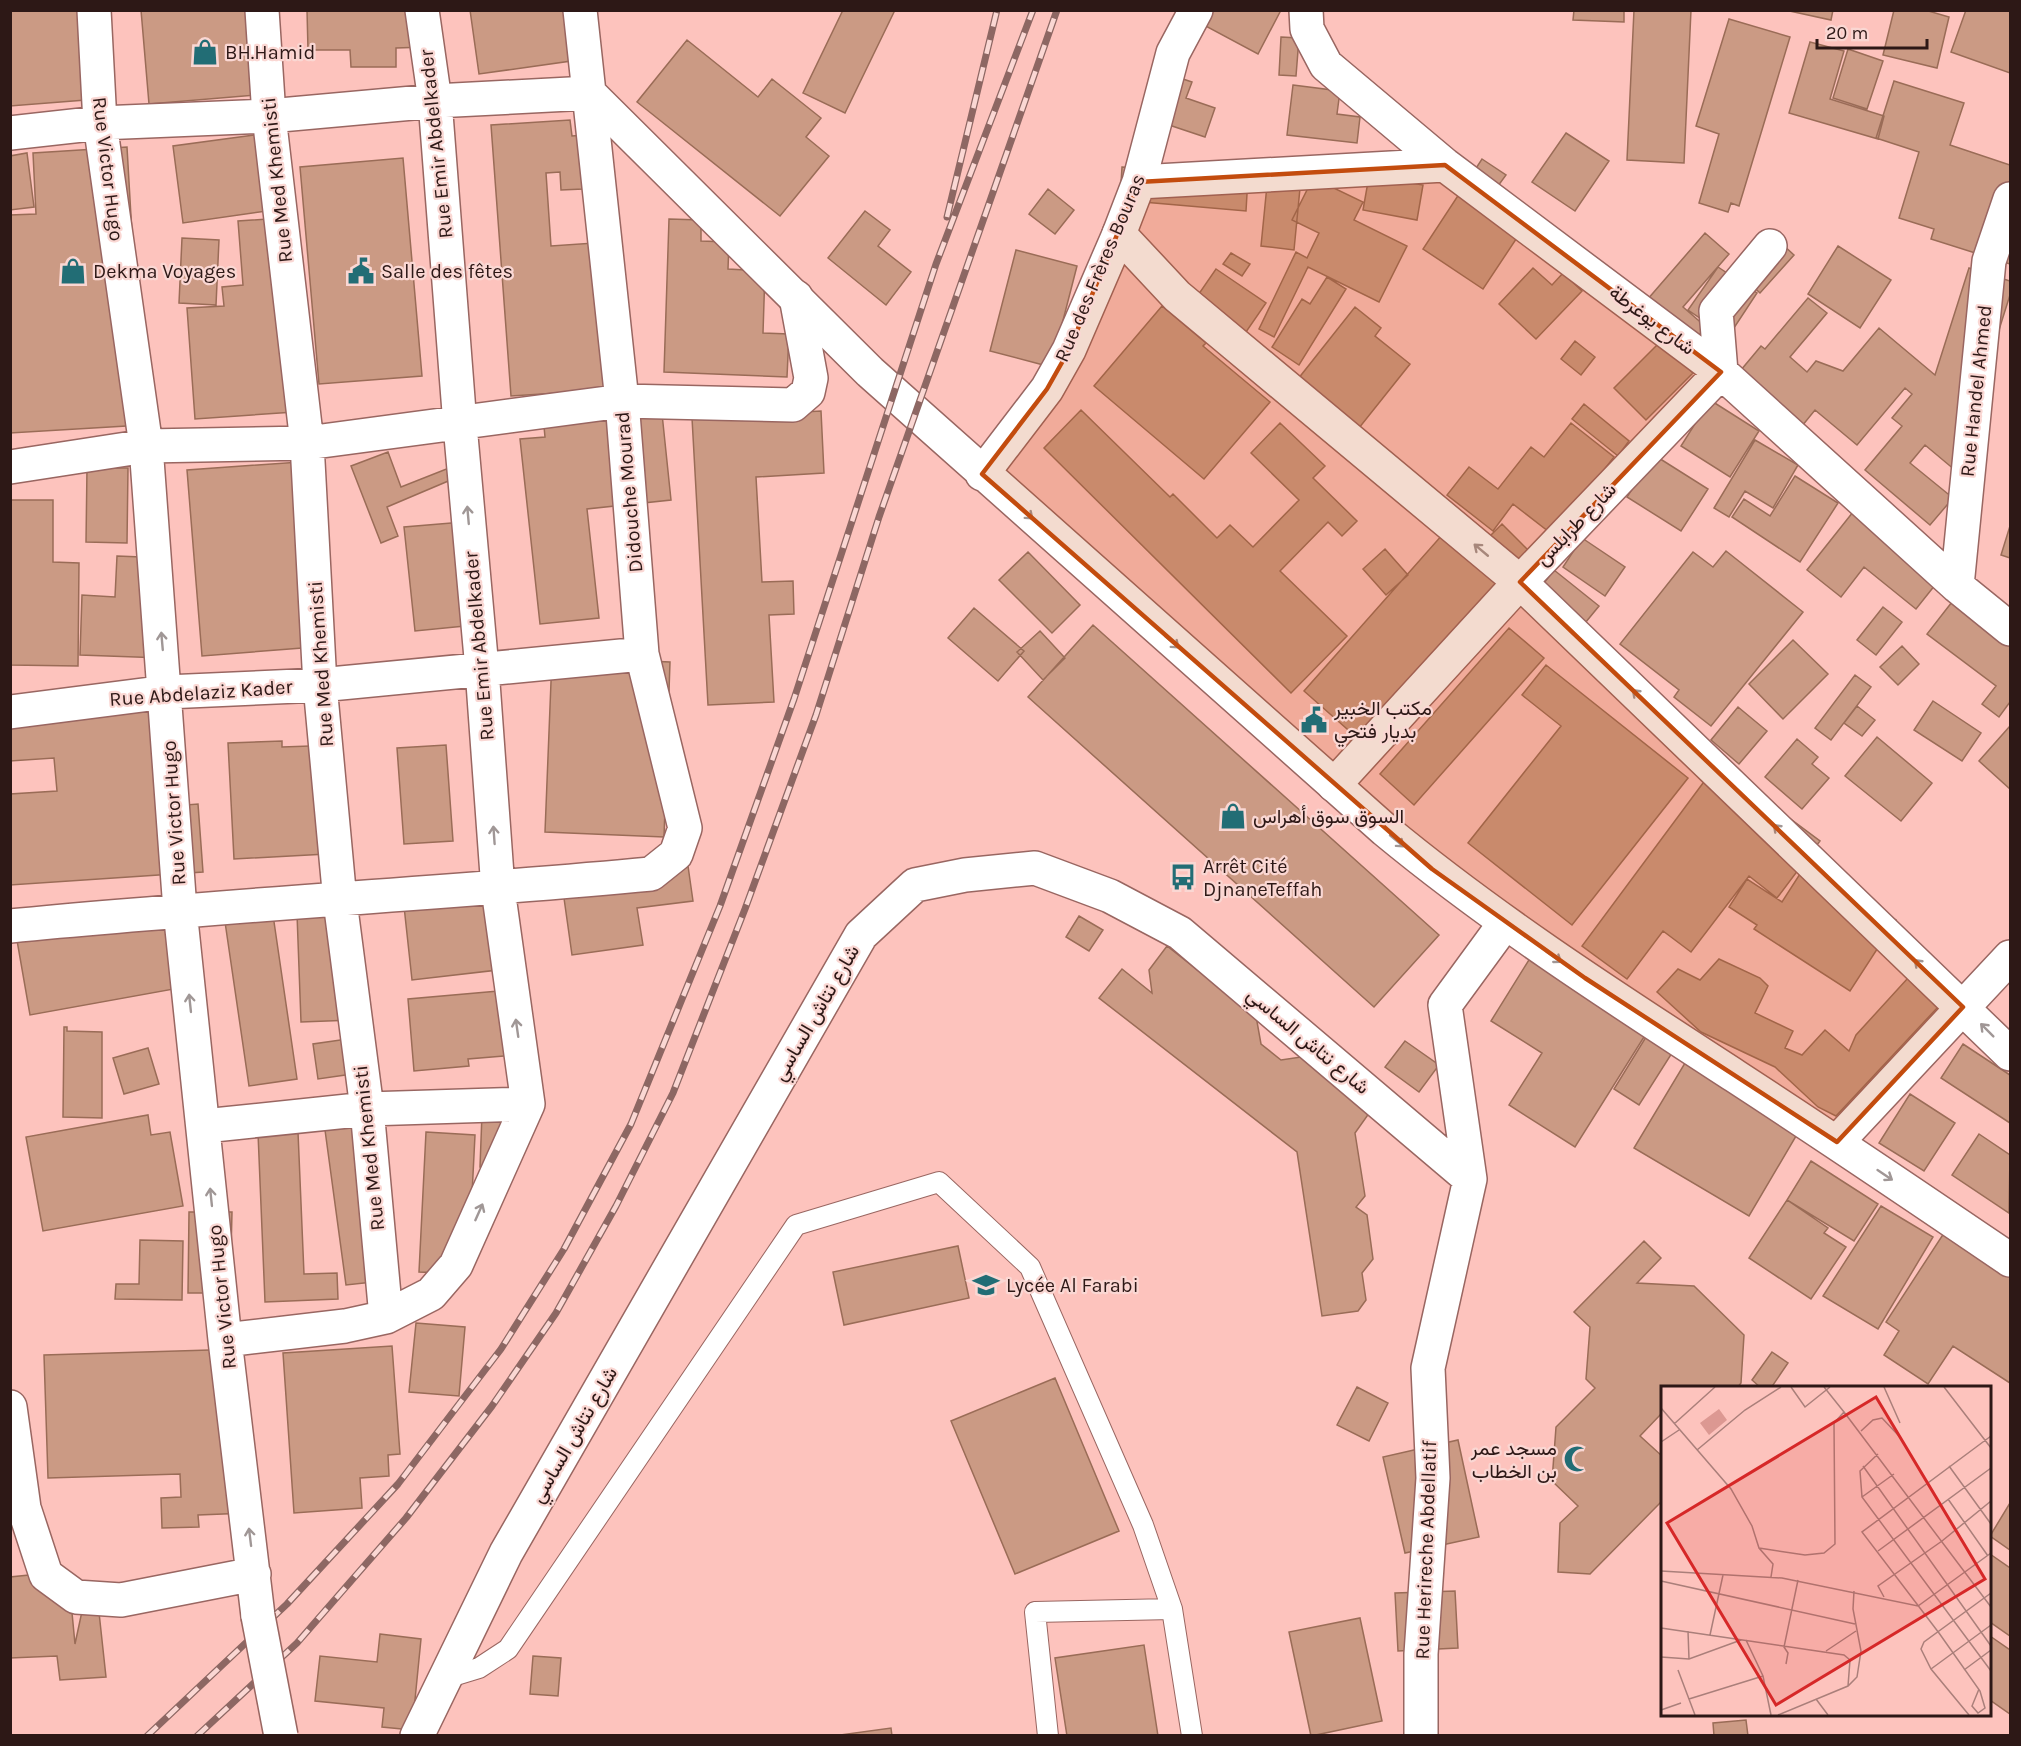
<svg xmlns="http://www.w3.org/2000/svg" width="2021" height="1746" viewBox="0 0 2021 1746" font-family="Karla,Vazirmatn,sans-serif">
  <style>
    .building { fill: #cb9a84; stroke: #9a6c57; stroke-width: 1.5 }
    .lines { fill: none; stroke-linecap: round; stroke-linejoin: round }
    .lane-casing { stroke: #996661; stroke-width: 22 }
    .street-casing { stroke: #996661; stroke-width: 36 }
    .secondary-casing { stroke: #996661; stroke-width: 36 }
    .lane { stroke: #fff; stroke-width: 20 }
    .street { stroke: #fff; stroke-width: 33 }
    .secondary { stroke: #fff; stroke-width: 33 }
    .rail-casing { stroke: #8d6763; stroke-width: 7 }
    .rail { stroke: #fad7d3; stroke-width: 4.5; stroke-dasharray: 14; stroke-linecap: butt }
    .street-bridge-casing { stroke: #996661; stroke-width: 36; stroke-linecap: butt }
    .street-bridge { stroke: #fff; stroke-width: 33 }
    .oneway { stroke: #a09796 }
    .marked { fill: #c34c0e; fill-opacity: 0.2; stroke: #c34c0e; stroke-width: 4.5; stroke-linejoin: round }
    .labels { text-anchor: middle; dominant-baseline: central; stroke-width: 4.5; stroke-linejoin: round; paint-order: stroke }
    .poi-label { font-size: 20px; fill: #2d1816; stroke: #fad7d3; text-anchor: start }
    .street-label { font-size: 20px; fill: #2d1816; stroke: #fad7d3 }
    .inset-road { fill: none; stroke: #aa7f7a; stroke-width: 1.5 }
    .view { fill: #d62828; fill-opacity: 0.15; stroke: #d62828; stroke-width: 3 }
    .inset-edge { fill: none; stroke: #2d1816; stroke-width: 3 }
  </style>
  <rect width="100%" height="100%" fill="#fdc3bd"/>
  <!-- building -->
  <path class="building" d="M10 10H103L111 98 10 106Z
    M141 10H261L269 94 149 104Z
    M307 10H425L426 47 396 48V67H351L350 50H308Z
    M470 10H564L571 61 479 74Z
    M843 10H895L845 113 803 93Z
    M1187 10H1281L1258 54 1185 15Z
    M1574 10H1624V22L1573 20Z
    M1634 10H1691L1684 163 1627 160Z
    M1785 10H1833L1831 20Z
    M1894 10H1925L1949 17 1937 68 1883 55Z
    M1966 10H2010V73L1951 52Z
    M1729 19 1790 37 1739 206 1731 203 1728 212 1699 203 1719 134 1696 126Z
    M1281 37 1299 38 1296 76 1279 75Z
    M687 40 758 97 772 79 821 118 806 137 829 156 780 216 637 102Z
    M1810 42 1844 51 1830 99 1884 116 1878 139 1789 113Z
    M1848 49 1883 61 1867 109 1833 98Z
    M1168 74 1192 82 1186 98 1215 108 1205 137 1154 120Z
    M1894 81 1964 103 1950 145 2010 165V264L1931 239 1934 229 1899 218 1919 152 1876 138Z
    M1293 85 1340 91 1337 114 1360 117 1357 143 1287 135Z
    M570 120 572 136 598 134 581 163 583 189 561 190 560 172 546 173 551 246 609 242 620 389 511 396 491 125Z
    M283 131 295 207 183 223 173 146Z
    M1566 133 1609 161 1575 211 1532 182Z
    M127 147 143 425 10 433V215L36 214 33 153Z
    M27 153 34 207 10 210V156Z
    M403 158 422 376 319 384 300 167Z
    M1482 159 1506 175 1495 190 1532 215 1483 289 1423 249Z
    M1122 167 1248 177 1246 211 1120 200Z
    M1268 175 1301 178 1294 250 1261 246Z
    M1369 176 1423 185 1417 220 1363 210Z
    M1313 178 1363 202 1354 220 1407 246 1379 302 1308 267 1274 337 1259 329 1296 252 1307 258 1319 233 1292 220Z
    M1048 189 1074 210 1055 234 1029 214Z
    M865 211 890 230 878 246 911 272 886 305 828 258Z
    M295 217 309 411 195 419 187 308 224 306 222 287 243 285 238 221Z
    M669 219 701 220V241L729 242 728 269 765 271 763 333 789 334 787 377 664 372Z
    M1769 232 1794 255 1760 293 1735 270Z
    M1705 233 1729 254 1683 307 1720 339 1708 353 1647 300Z
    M182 238 219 240 216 305 179 303Z
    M1838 246 1891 280 1860 328 1808 294Z
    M1016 250 1077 266 1051 367 990 351Z
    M1231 253 1250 264 1242 276 1223 264Z
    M1718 267 1757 293 1728 337 1688 310Z
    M1533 268 1552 285 1563 273 1582 291 1536 339 1499 304Z
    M1969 268 2010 281V295L1982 384 1962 476 1925 445 1910 463 1953 498 1930 525 1865 470 1902 426 1892 418 1912 394 1905 388 1857 445 1815 410 1802 426 1736 376 1761 346 1765 349 1808 298 1827 313 1790 357 1807 372 1816 361 1843 371 1879 328 1935 375Z
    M1216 269 1266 303 1246 332 1196 298Z
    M1327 277 1346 289 1299 365 1272 347 1302 299 1310 304Z
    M1162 306 1206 343 1203 346 1270 402 1204 479 1094 386Z
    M1355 307 1381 328 1375 336 1410 364 1359 428 1298 379Z
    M1575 341 1595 357 1581 375 1561 359Z
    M1661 341 1693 373 1646 420 1614 388Z
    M1710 400 1759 431 1730 477 1681 446Z
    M661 404 671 500 587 509 599 618 540 624 520 439 545 437 543 416Z
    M1584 404 1629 441 1618 456 1572 419Z
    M1081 410 1170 497 1173 494 1217 538 1230 525 1253 547 1299 500 1251 453 1280 423 1325 466 1313 478 1357 521 1342 536 1328 522 1280 571 1347 636 1291 693 1044 448Z
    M821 411 824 473 756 477 762 582 793 581 794 614 769 615 774 702 708 705 692 418Z
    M1571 423 1614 457 1553 535 1513 504 1493 531 1447 495 1469 467 1498 489 1531 447 1544 457Z
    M1755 440 1798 465 1773 508 1745 491 1729 517 1714 508Z
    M388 452 401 487 449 468 453 479 387 507 398 536 381 543 351 466Z
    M1654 455 1708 489 1681 531 1627 497Z
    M300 462 315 647 202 656 187 470Z
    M87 468H128L127 543 86 542Z
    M1795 476 1838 503 1800 562 1732 517 1744 499 1770 516Z
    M10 500H53V562L79 563 78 666 10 665Z
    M1857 507 1943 575 1916 609 1864 567 1841 597 1807 570Z
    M475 521 485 624 415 631 404 527Z
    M1502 524 1532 554 1518 568 1489 537Z
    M2010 526V558L2001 555Z
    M1443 534 1503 588 1364 744 1304 691Z
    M1582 538 1625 567 1605 596 1563 567Z
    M1385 549 1408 575 1386 595 1363 569Z
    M1726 551 1803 612 1711 726 1674 697 1679 690 1620 644 1693 552 1713 567Z
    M1028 552 1080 605 1052 633 999 580Z
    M117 556 166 558 163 658 80 655 82 595 115 597Z
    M1554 570 1599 606 1581 628 1537 592Z
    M1959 593 2010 615V702L1999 717 1982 704 1996 686 1927 634Z
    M1883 607 1902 622 1876 655 1857 640Z
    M974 608 1024 651 998 681 948 638Z
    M1093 625 1439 935 1374 1007 1028 697Z
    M1509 628 1544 658 1414 805 1380 774Z
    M1040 631 1065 658 1043 680 1017 652Z
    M1793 640 1828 674 1783 719 1749 684Z
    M1902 646 1919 664 1898 685 1880 667Z
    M552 657 670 662 664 837 545 832Z
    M1546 665 1688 778 1572 925 1468 843 1561 726 1522 695Z
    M1855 675 1871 687 1831 740 1815 728Z
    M1933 701 1981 733 1962 761 1914 730Z
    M172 706 161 807 198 804 203 872 10 885V794L57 791 54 758 10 761V717Z
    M1857 706 1875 720 1862 736 1844 723Z
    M1738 707 1767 731 1739 764 1711 740Z
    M2010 726V789L1979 761Z
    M1877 737 1932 783 1901 821 1845 776Z
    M1797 739 1818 757 1812 764 1829 778 1802 809 1765 777Z
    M282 741V747L339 745 345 853 234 859 228 743Z
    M446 745 453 841 404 844 397 748Z
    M1706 779 1785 815 1820 841 1777 898 1749 876 1691 952 1663 931 1627 979 1582 946Z
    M1807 863 1896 920 1850 991 1754 929 1757 925 1729 907 1747 879 1782 902Z
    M688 866 693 901 637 908 643 945 572 955 562 884Z
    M514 885 524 967 412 980 403 897Z
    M349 912 353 1020 301 1022 297 914Z
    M273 915 297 1079 249 1086 225 922Z
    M1079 916 1103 930 1089 951 1066 937Z
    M183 919 196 985 30 1015 15 929Z
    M1167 946 1256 1016 1261 1044 1281 1060 1301 1057 1370 1112 1355 1133 1365 1196 1356 1207 1367 1215 1373 1259 1362 1273 1366 1300 1358 1311 1322 1316 1297 1152 1099 998 1122 969 1152 993 1149 970Z
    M1532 955 1649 1029 1575 1147 1509 1105 1542 1053 1491 1021Z
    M1719 959 1760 978 1768 986 1755 1013 1793 1031 1785 1048 1802 1055 1825 1030 1849 1051 1856 1035 1918 967 1938 1007 1836 1116 1818 1107 1775 1067 1701 1032 1657 992 1678 969 1700 980Z
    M521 989 527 1054 468 1059 469 1066 414 1071 408 999Z
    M64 1027H67V1031L102 1032V1118L63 1117Z
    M1646 1037 1672 1053 1639 1105 1614 1089Z
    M354 1038 359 1073 318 1079 313 1044Z
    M1405 1041 1439 1065 1419 1092 1385 1067Z
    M1963 1044 2010 1075V1123L1941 1078Z
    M148 1048 159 1084 124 1094 113 1058Z
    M1685 1063 1799 1131 1749 1216 1634 1148Z
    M1910 1094 1955 1123 1924 1171 1879 1143Z
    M482 1114 513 1116 511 1169 480 1167Z
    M148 1115 151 1135 170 1132 183 1206 43 1231 26 1137Z
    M369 1124 391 1280 346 1285 325 1130Z
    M298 1132 304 1274 337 1273 338 1299 265 1302 258 1133Z
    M426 1132 475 1135 468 1274 419 1272Z
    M1979 1134 2010 1155 2009 1213 1952 1175Z
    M1811 1161 1878 1204 1854 1241 1787 1200Z
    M1787 1200 1828 1228 1824 1233 1846 1247 1811 1299 1749 1258Z
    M1881 1206 1933 1237 1878 1329 1823 1296Z
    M189 1212H232L230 1293H188Z
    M1944 1233 2010 1276V1383L1953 1346 1928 1384 1884 1355 1899 1331 1886 1322Z
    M140 1240 183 1241 182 1300 115 1299 116 1284H139Z
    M1644 1241 1661 1258 1637 1283 1694 1286 1744 1335 1741 1383 1737 1388H1662V1413L1640 1436 1662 1456V1501L1590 1574 1558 1572 1560 1523 1578 1506 1552 1481 1556 1427 1595 1388 1586 1379 1590 1327 1574 1312Z
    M958 1246 969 1298 844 1325 833 1272Z
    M416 1323 465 1327 459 1396 409 1392Z
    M392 1346 400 1454 388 1455 389 1476 360 1478 362 1508 294 1513 283 1353Z
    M243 1349 248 1513 198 1515 199 1527 162 1528 161 1498 181 1497 180 1474 48 1478 44 1355Z
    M1772 1352 1788 1363 1771 1388H1761L1752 1380Z
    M1055 1378 1119 1531 1015 1574 951 1421Z
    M1357 1387 1388 1403 1369 1441 1337 1425Z
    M1458 1440 1479 1537 1405 1553 1383 1457Z
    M2010 1503V1550L1990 1536Z
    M1990 1554 2010 1568V1636L1990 1622Z
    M68 1571 75 1644 84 1602 97 1594 106 1677 60 1680 57 1656 10 1658V1577Z
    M1455 1591 1458 1648 1398 1651 1395 1593Z
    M1360 1618 1382 1721 1311 1736 1289 1632Z
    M380 1634 421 1639 412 1730 382 1727 384 1708 315 1701 320 1656 377 1662Z
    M1990 1636 2010 1650V1714L1990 1700Z
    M1144 1645 1158 1736H1067L1055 1658Z
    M533 1656 561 1658 558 1696 530 1694Z
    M1746 1720 1748 1736H1714L1713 1723Z
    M891 1728 892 1736H833Z"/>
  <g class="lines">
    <!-- lane casing -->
    <g class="lane-casing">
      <path id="lane" d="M443 1679 479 1668 508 1649 796 1225 939 1182 1030 1267 1143 1525 1172 1609 1192 1736
        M1048 1736 1035 1612 1172 1609"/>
    </g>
    <!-- street casing -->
    <g class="street-casing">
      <path id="street" d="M94 10 100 123 146 446 180 910 225 1340 258 1616
        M262 10 269 116 307 443 320 685 340 901 367 1109 386 1317
        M1306 10 1307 29 1326 65 1445 165 1721 372 1957 586 2010 629
        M10 133 100 123 269 116 435 101 589 93 622 401 642 654 685 828 676 854 651 874C438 894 224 905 10 926
        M1139 182 1445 165
        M1119 234 1139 182 1173 53 1196 10
        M10 467 146 446 307 443 622 401 793 405 808 392 811 378 796 297
        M1957 586 1989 261 2010 199
        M10 712 166 692 320 685 642 654
        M1334 785 1520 582 1721 372 1716 311 1770 246
        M204 1126 367 1109 528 1104
        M1837 1142 2010 957
        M225 1340 345 1326 386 1317 431 1294 456 1265 528 1104 498 889 482 669 460 425 435 101 422 10
        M10 1407 24 1508 46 1575 76 1597 121 1600 254 1574
        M417 1736 506 1553 861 935 915 885 965 875 1035 868 1110 896 1180 933 1470 1179
        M1421 1736V1654L1433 1478 1428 1368 1470 1179 1445 1005 1505 923"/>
    </g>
    <!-- secondary casing -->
    <g class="secondary-casing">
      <path id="secondary" d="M580 10 589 93 870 372 1385 830C1495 921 1615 998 1735 1076 1827 1136 1919 1198 2010 1260
        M982 474 1047 389 1069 350 1119 234 1177 296 1520 582 2010 1054"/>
    </g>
    <!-- lane -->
    <use href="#lane" class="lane"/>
    <!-- street -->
    <use href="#street" class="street"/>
    <!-- secondary -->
    <use href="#secondary" class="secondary"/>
    <!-- rail casing -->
    <g class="rail-casing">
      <path id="rail" d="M947 217 997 10
        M147 1736 287 1604 398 1484 501 1349 564 1249 631 1124 720 906 794 699 936 264 1033 10
        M197 1736 297 1643 406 1518 492 1406 556 1313 616 1206 673 1093 745 909 816 715 879 517 1057 10"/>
    </g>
    <!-- rail -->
    <use href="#rail" class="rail"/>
    <!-- street-bridge casing -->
    <g class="street-bridge-casing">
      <path id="street-bridge" d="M258 1616 281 1736"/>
    </g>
    <!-- street-bridge -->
    <use href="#street-bridge" class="street-bridge"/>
  </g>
  <!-- one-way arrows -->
  <defs><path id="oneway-shaft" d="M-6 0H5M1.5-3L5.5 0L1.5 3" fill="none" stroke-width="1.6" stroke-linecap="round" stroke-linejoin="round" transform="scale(1.5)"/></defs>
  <g class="oneway">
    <use href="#oneway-shaft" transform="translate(1026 513) rotate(41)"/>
    <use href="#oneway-shaft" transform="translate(468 515) rotate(-95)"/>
    <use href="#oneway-shaft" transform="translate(1481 550) rotate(-140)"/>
    <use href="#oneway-shaft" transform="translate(162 641) rotate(-95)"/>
    <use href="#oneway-shaft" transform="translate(1172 642) rotate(41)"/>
    <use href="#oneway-shaft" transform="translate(1639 696) rotate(-136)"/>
    <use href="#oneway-shaft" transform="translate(1780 831) rotate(-136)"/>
    <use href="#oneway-shaft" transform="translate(494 835) rotate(-94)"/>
    <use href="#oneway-shaft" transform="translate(1397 841) rotate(39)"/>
    <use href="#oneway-shaft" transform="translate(1554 957) rotate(35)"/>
    <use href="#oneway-shaft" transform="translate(1921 966) rotate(-136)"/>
    <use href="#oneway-shaft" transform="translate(190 1003) rotate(-96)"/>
    <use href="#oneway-shaft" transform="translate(517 1028) rotate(-98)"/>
    <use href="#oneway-shaft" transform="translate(1987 1030) rotate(-135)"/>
    <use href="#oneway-shaft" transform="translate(1885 1175) rotate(34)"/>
    <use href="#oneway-shaft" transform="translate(211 1197) rotate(-96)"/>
    <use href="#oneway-shaft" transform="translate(479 1212) rotate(-66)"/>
    <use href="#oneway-shaft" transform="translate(250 1537) rotate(-97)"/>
  </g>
  <!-- marked area -->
  <path class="marked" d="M1445 165 1721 372 1520 582 1963 1007 1837 1142 1585 978 1432 869 982 474 1047 389 1069 350 1139 182Z"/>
  <!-- icons -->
  <defs>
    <g id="shop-bare" transform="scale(2.07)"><path d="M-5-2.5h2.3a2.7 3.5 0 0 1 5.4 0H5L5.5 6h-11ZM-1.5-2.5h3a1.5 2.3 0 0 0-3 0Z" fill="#226d75" stroke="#fad7d3" stroke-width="2.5" paint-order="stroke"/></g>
    <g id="civic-bare" transform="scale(2.07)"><path d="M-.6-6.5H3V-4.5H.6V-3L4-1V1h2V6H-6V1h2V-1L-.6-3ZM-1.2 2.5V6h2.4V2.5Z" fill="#226d75" stroke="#fad7d3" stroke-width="2.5" paint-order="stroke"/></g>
    <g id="bus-bare" transform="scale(2.07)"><path d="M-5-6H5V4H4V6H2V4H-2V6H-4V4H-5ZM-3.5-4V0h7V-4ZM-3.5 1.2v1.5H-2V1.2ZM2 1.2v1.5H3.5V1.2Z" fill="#226d75" stroke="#fad7d3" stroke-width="2.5" paint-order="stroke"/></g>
    <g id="school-bare" transform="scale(2.07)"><path d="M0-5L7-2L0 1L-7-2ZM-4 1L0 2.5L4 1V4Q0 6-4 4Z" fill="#226d75" stroke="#fad7d3" stroke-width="2.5" paint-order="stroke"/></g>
    <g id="mosque-bare" transform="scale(2.07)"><path d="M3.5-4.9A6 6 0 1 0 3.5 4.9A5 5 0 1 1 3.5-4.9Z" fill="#226d75" stroke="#fad7d3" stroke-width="2.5" paint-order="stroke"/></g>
  </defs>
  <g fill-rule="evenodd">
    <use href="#shop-bare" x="205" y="52"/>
    <use href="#shop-bare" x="73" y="271"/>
    <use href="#civic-bare" x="361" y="271"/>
    <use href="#civic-bare" x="1314" y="720"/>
    <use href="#shop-bare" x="1233" y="816"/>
    <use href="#bus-bare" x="1183" y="877"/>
    <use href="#school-bare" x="986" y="1285"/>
    <use href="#mosque-bare" x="1577" y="1459"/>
  </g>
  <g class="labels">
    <!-- poi labels -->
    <g class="poi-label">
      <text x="225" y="52">BH.Hamid</text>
      <text x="93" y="271">Dekma Voyages</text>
      <text x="381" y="271">Salle des fêtes</text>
      <text x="1334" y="708">مكتب الخبير<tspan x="1334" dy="23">بديار فتحي</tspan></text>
      <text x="1253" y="816">السوق سوق أهراس</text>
      <text x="1203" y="866">Arrêt Cité<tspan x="1203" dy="23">DjnaneTeffah</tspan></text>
      <text x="1006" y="1285">Lycée Al Farabi</text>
      <text x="1557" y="1448" text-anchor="end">مسجد عمر<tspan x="1557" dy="23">بن الخطاب</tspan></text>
    </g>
    <!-- street labels -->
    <g class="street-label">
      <text transform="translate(436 144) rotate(-96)">Rue Emir Abdelkader</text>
      <text transform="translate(108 169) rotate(83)">Rue Victor Hugo</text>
      <text transform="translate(277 180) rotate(-96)">Rue Med Khemisti</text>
      <text transform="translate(1100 268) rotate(-67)">Rue des Frères Bouras</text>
      <text transform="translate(1652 320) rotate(37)">شارع يوغرطة</text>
      <text transform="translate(1976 391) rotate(-84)">Rue Handel Ahmed</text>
      <text transform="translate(629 492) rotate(-95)">Didouche Mourad</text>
      <text transform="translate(1576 524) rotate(-46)">شارع طرابلس</text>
      <text transform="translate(479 646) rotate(-95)">Rue Emir Abdelkader</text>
      <text transform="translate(321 664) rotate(-94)">Rue Med Khemisti</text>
      <text transform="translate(201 693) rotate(-4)">Rue Abdelaziz Kader</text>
      <text transform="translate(174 813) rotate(-94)">Rue Victor Hugo</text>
      <text transform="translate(816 1013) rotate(-60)">شارع نتاش الساسي</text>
      <text transform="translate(1308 1041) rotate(40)">شارع نتاش الساسي</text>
      <text transform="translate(369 1148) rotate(-96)">Rue Med Khemisti</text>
      <text transform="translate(222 1297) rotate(-96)">Rue Victor Hugo</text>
      <text transform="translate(574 1435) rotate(-60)">شارع نتاش الساسي</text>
      <text transform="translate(1426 1550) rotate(-88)">Rue Herireche Abdellatif</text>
    </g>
  </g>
  <!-- overview -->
  <g transform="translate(1661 1386)">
    <rect width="330" height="330" fill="#fdc3bd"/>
    <path d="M58 23 66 34 48 49 39 37Z" fill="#dc9892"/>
    <path class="inset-road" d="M130 1 144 21 169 1M223 1 239 37M283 1 330 62M0 22 70 103 91 140 98 162 112 178 110 191M183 26 330 221M13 38 54 1M200 45 212 34 221 32 238 50M0 56 18 44M36 64 84 24 120 1M217 68 199 85 201 111 330 285M202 80 330 260M288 80 330 138M201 111 233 88M287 113 327 170M98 162 144 169 163 167 174 158 173 37 183 26 163 1M217 165 330 82M0 185 121 192 257 220 330 167M0 195 194 238M223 211 217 200 281 155 330 115M0 242 183 269 189 274 187 300M27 245 28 273M49 249 62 189M85 254 102 290 110 329M165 265 195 245M0 271 28 273 80 254M125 278 127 267 123 261 137 194M270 283 330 239M17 284 34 329M303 284 330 264M318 303 311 320 317 327 324 322 319 305 278 247 201 146 330 50M28 313 102 290M155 313 167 329M0 324 20 317M117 329 187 300 196 291 200 265 192 223 193 205M308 329 270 283 260 263 263 256 330 207"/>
    <path class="view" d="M215 11 324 193 115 319 6 137Z"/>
    <rect width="330" height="330" class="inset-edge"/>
  </g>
  <!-- border -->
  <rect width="2021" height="1746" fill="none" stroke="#2d1816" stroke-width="24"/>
  <!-- scale -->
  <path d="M1817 39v9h110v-9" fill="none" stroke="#2d1816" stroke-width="3"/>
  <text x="1826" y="39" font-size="18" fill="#2d1816" stroke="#fad7d3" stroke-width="4.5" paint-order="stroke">20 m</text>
</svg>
